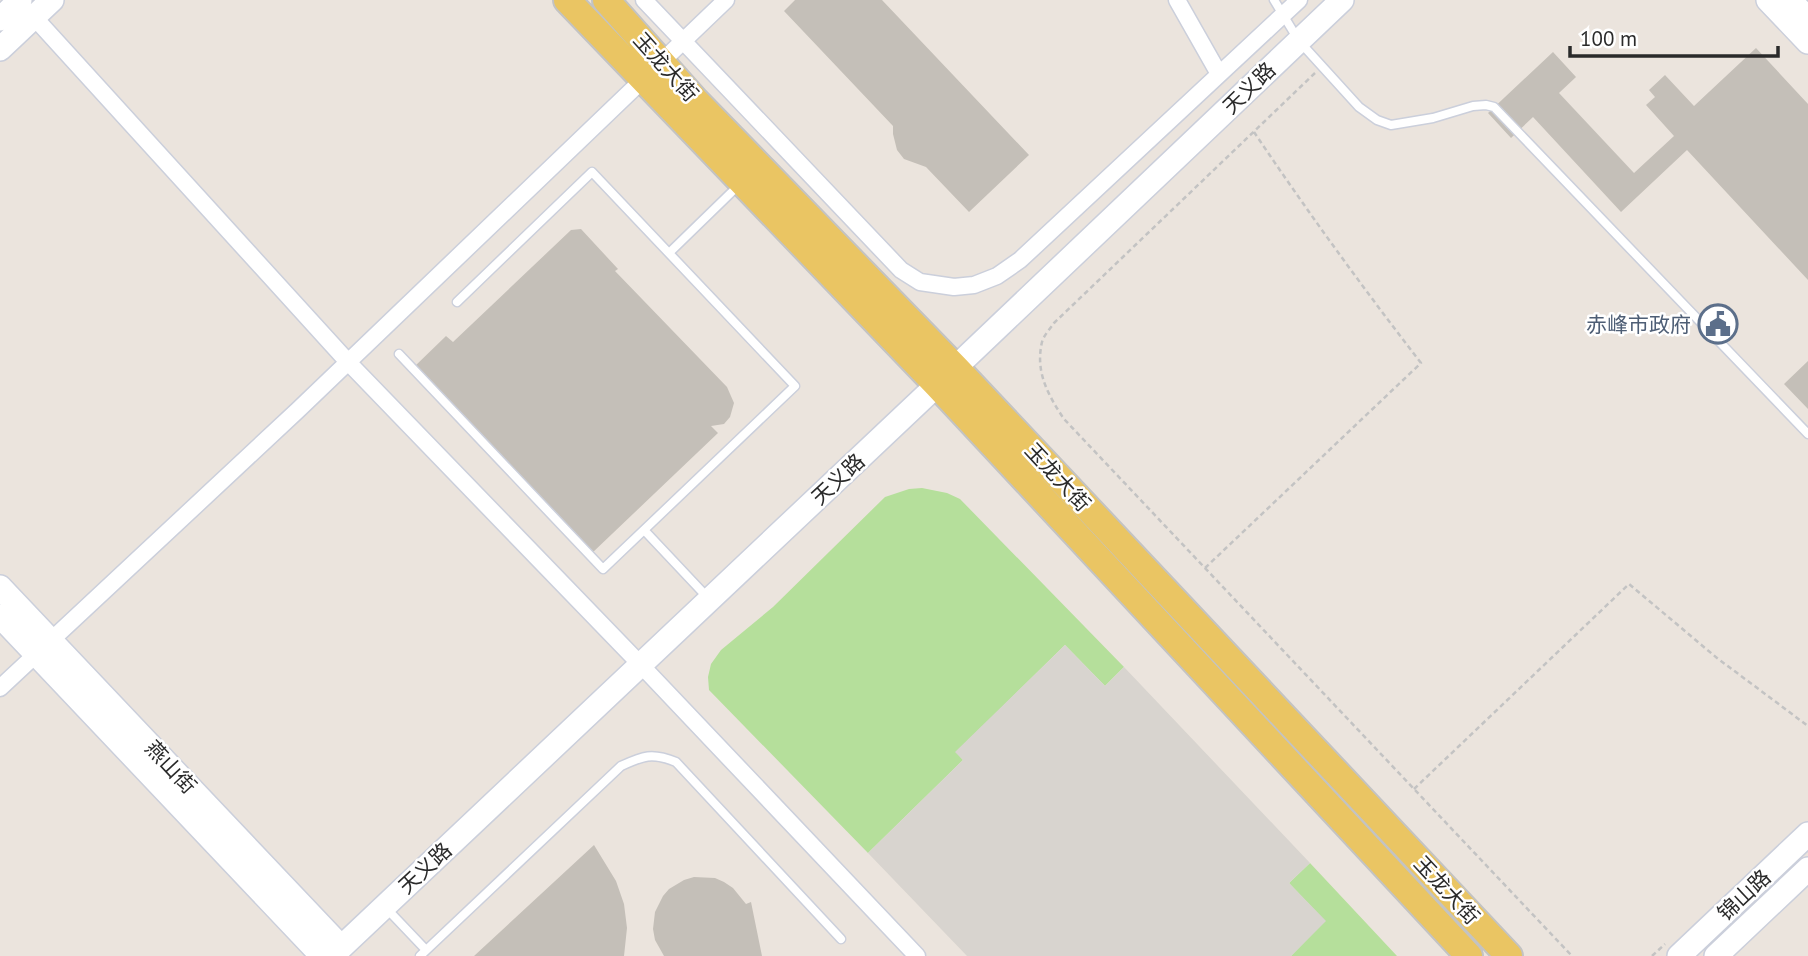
<svg xmlns="http://www.w3.org/2000/svg" width="1808" height="956" viewBox="0 0 1808 956" font-family="'PT Sans','Noto Sans SC',sans-serif">
  <style>
    .green { fill: #b5df9b }
    .plaza { fill: #d8d4cf }
    .building { fill: #c4bfb8 }
    .lines { fill: none; stroke-linecap: round; stroke-linejoin: round }
    .lane-casing { stroke: #cbcfdb; stroke-width: 11 }
    .street-casing { stroke: #cbcfdb; stroke-width: 19 }
    .secondary-casing { stroke: #cbcfdb; stroke-width: 26 }
    .primary-casing { stroke: #c3c3c3; stroke-width: 30 }
    .path { stroke: #c3c3c3; stroke-width: 2.5; stroke-dasharray: 5 3.5; stroke-linecap: butt }
    .lane { stroke: #fff; stroke-width: 8 }
    .street { stroke: #fff; stroke-width: 16 }
    .secondary { stroke: #fff; stroke-width: 23 }
    .primary { stroke: #eac563; stroke-width: 26 }
    .labels { text-anchor: middle; dominant-baseline: central; stroke-width: 5; stroke-linejoin: round; paint-order: stroke }
    .street-label { font-size: 21px; fill: #2a2a2a; stroke: #fff }
    .service-label { font-size: 21px; fill: #4e5e75; stroke: #fff; text-anchor: end }
  </style>
  <rect width="100%" height="100%" fill="#ebe4dd"/>
  <!-- green -->
  <path class="green" d="M922 488 947 493 960 499 1124 667 1105 686 1065 645 956 752 963 760 868 853 709 690 708 677 711 664 721 650 773 607 885 497 909 489Z
    M1310 863 1397 956H1291L1325 921 1289 883Z"/>
  <!-- plaza -->
  <path class="plaza" d="M1065 645 1105 686 1124 667 1310 863 1289 883 1326 921 1291 956H967L868 853 963 760 955 752Z"/>
  <!-- building -->
  <path class="building" d="M795 0H882L1029 155 969 212 926 167 904 159 897 150 893 134V126L784 11Z
    M1756 48 1808 104V280L1687 150 1621 212 1533 117 1511 138 1488 113 1553 52 1576 77 1559 93 1634 173 1674 136 1646 105 1655 97 1649 90 1665 75 1694 106Z
    M581 229 618 269 615 271 727 387 734 403 730 417 724 424 711 426 718 433 591 554 413 368 446 336 453 342 571 230Z
    M1808 361V409L1784 384Z
    M594 845 616 881 624 904 627 928 624 956H474Z
    M694 877 715 878 724 882 733 888 746 904 751 902 762 956H664L655 940 653 929 655 912 663 896 669 889 684 880Z"/>
  <g class="lines">
    <!-- lane casing -->
    <g class="lane-casing">
      <path id="lane" d="M1274 0 1299 41 1359 107 1377 120 1391 125 1433 118 1473 106 1486 105 1494 107 1808 434
        M669 253 740 184
        M399 354 603 569 795 386 592 172 457 302
        M644 530 709 599
        M387 909 426 950
        M420 956 621 766C643 756 652 752 676 762L841 939"/>
    </g>
    <!-- street casing -->
    <g class="street-casing">
      <path id="street" d="M644 0 901 270 920 282 954 287 974 285 997 276 1020 260 1299 0
        M1177 0 1219 74
        M34 17 348 362 640 664 917 956
        M0 688 298 410 726 0"/>
    </g>
    <!-- secondary casing -->
    <g class="secondary-casing">
      <path id="secondary" d="M1768 0 1808 42
        M1790 0 1808 19
        M0 19 20 0
        M0 49 52 0
        M0 587 341 947
        M0 616 322 956
        M332 956 937 385 1342 0
        M1679 956 1808 834
        M1716 956 1808 869"/>
    </g>
    <!-- primary casing -->
    <g class="primary-casing">
      <path id="primary" d="M567 0 937 385 1469 956
        M606 0 695 100 956 368 1509 956"/>
    </g>
    <!-- path -->
    <path class="path" d="M1315 73 1054 323C1050 329 1044 335 1042 342 1035 372 1048 395 1064 419L1572 956
      M1205 568 1421 363C1363 288 1307 211 1254 132
      M1414 789 1629 584 1717 658 1808 726
      M1652 956 1665 944"/>
    <!-- lane -->
    <use href="#lane" class="lane"/>
    <!-- street -->
    <use href="#street" class="street"/>
    <!-- secondary -->
    <use href="#secondary" class="secondary"/>
    <!-- primary -->
    <use href="#primary" class="primary"/>
  </g>
  <!-- icons -->
  <defs>
    <g id="civic-ring" transform="scale(2.0125)"><circle r="9.5" fill="#fff" stroke="#5c6f8a" stroke-width="1.5"/><path d="M-.6-6.5H3V-4.5H.6V-3L4-1V1h2V6H-6V1h2V-1L-.6-3ZM-1.2 2.5V6h2.4V2.5Z" fill="#5c6f8a"/></g>
  </defs>
  <g fill-rule="evenodd">
    <use href="#civic-ring" x="1718" y="324"/>
  </g>
  <g class="labels">
    <!-- street labels -->
    <g class="street-label">
      <text transform="translate(666 67) rotate(48)">玉龙大街</text>
      <text transform="translate(1249 88) rotate(-44)">天义路</text>
      <text transform="translate(1058 477) rotate(47)">玉龙大街</text>
      <text transform="translate(838 479) rotate(-43)">天义路</text>
      <text transform="translate(171 767) rotate(47)">燕山街</text>
      <text transform="translate(425 868) rotate(-43)">天义路</text>
      <text transform="translate(1447 890) rotate(47)">玉龙大街</text>
      <text transform="translate(1744 895) rotate(-43)">锦山路</text>
    </g>
    <!-- service labels -->
    <g class="service-label">
      <text x="1691" y="324">赤峰市政府</text>
    </g>
  </g>
  <!-- scale -->
  <path d="M1570 46v10h208v-10" fill="none" stroke="#2a2a2a" stroke-width="3.5"/>
  <text x="1580" y="46" font-size="21" fill="#2a2a2a" stroke="#ffffff" stroke-width="5" paint-order="stroke">100 m</text>
</svg>
